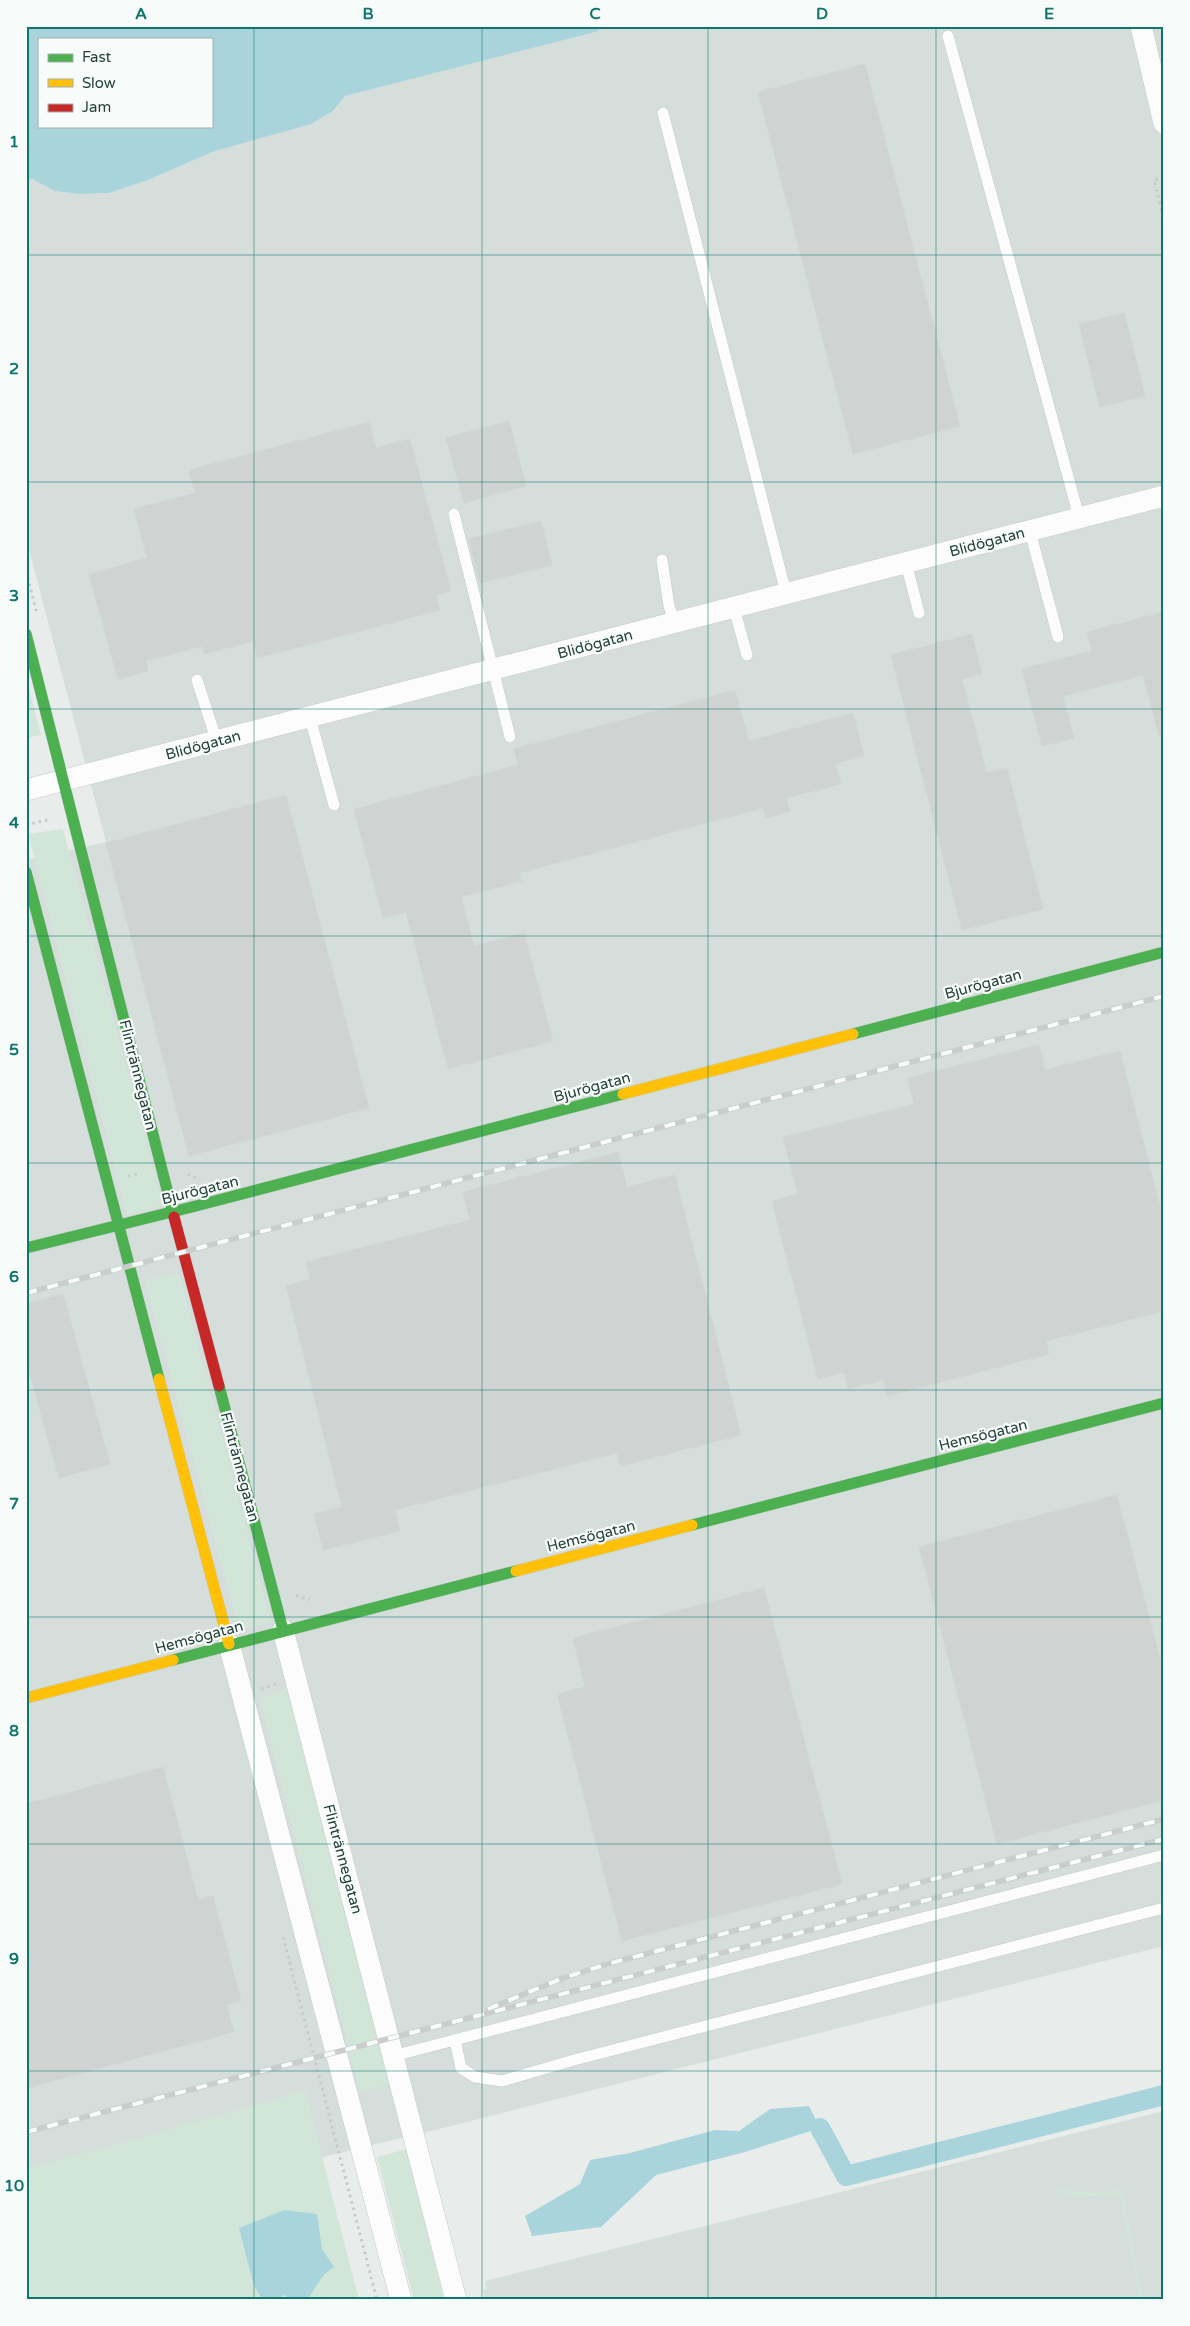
<svg xmlns="http://www.w3.org/2000/svg" width="1190" height="2326" viewBox="0 0 1190 2326" font-family="'Varela Round',sans-serif">
  <style>
    .built { fill: #d6dedb }
    .green { fill: #d1e6d8 }
    .water { fill: #a9d4db; fill-rule: evenodd }
    .lines { fill: none; stroke-linecap: round; stroke-linejoin: round }
    .canal { stroke: #a9d4db; stroke-width: 20 }
    .building { fill: #cfd4d2; stroke: #d1d6d4 }
    .lane-casing { stroke: #c5cac8; stroke-width: 12 }
    .street-casing { stroke: #c5cac8; stroke-width: 22 }
    .fast-casing { stroke: #c3cbc8; stroke-width: 12 }
    .slow-casing { stroke: #c3cbc8; stroke-width: 12 }
    .jam-casing { stroke: #c3cbc8; stroke-width: 12 }
    .path { stroke: #c3ccca; stroke-width: 3; stroke-dasharray: 2.5 4; stroke-linecap: butt }
    .lane { stroke: #fcfcfc; stroke-width: 11 }
    .street { stroke: #fcfcfc; stroke-width: 21 }
    .fast { stroke: #4caf50; stroke-width: 11 }
    .slow { stroke: #ffc107; stroke-width: 11 }
    .jam { stroke: #c62828; stroke-width: 11 }
    .rail-casing { stroke: #c9cdcc; stroke-width: 5.5 }
    .rail { stroke: #f7fbf9; stroke-width: 4; stroke-dasharray: 11; stroke-linecap: butt }
    .grid { fill: none; stroke: #0f766e; stroke-width: 1; stroke-opacity: 0.55 }
    .labels { text-anchor: middle; dominant-baseline: central; stroke-width: 4.5; stroke-linejoin: round; paint-order: stroke }
    .street-label { font-size: 15px; fill: #24423a; stroke: #f7fbf9 }
    .neatline { fill: none; stroke: #0f766e; stroke-width: 2 }
    .grid-label { font-size: 16px; text-anchor: middle; font-weight: bold; fill: #0f766e }
  </style>
  <rect width="100%" height="100%" fill="#e8edeb"/>
  <!-- built -->
  <path class="built" d="M598 26H1164V1946L455 2125 26 2229V860L106 842 26 538V180L32 179 55 191 80 194 109 193 148 180 215 151 333 111 345 96 598 31Z
    M1164 2111V2300H485L483 2290 487 2289 485 2281Z"/>
  <!-- green -->
  <path class="green" d="M26 678 41 735 26 738Z
    M63 829 163 1205 127 1215 28 834Z
    M179 1274 271 1622 239 1630 145 1281Z
    M289 1688 391 2085 359 2091 260 1698Z
    M305 2091 359 2300H26V2168L92 2151Z
    M407 2149 444 2300H414L377 2157Z
    M1052 2189 1095 2193 1122 2190 1143 2300H1140L1120 2193 1079 2198Z"/>
  <!-- water -->
  <path class="water" d="M26 26H598L599 31 345 96 333 111 311 124 215 151 148 180 109 193 80 194 55 191 32 179 26 180ZM39 39H211V126H39Z
    M809 2106 820 2128 745 2152 656 2175 601 2227 532 2236 525 2216 580 2184 590 2160 630 2153 715 2130 739 2131 770 2109Z
    M284 2210 317 2214 322 2249 334 2267C320 2275 317 2287 307 2300H296L283 2295 279 2300H260L261 2297 254 2286 239 2228Z"/>
  <g class="lines">
    <!-- canal -->
    <path class="canal" d="M820 2128 846 2176 1164 2095"/>
  </g>
  <!-- building -->
  <path class="building" d="M865 64 960 426 853 454 758 92Z
    M1124 313 1145 396 1100 407 1079 324Z
    M509 421 526 486 464 503 446 438Z
    M369 422 376 448 410 439 451 591 436 595 440 610 257 658 253 641 204 654 202 646 146 661 148 671 118 679 89 574 147 558 134 509 195 493 189 470Z
    M541 521 552 565 480 583 469 539Z
    M1164 612V736H1159L1143 675 1063 696 1074 738 1042 746 1022 669 1092 651 1087 632Z
    M972 634 982 674 962 679 987 773 1007 768 1043 909 962 930 891 655Z
    M735 690 749 741 853 713 864 756 835 764 841 784 786 798 790 811 766 818 763 808 519 873 522 881 461 897 474 946 524 933 553 1041 448 1069 406 912 383 918 354 809 518 765 514 749Z
    M286 795 369 1108 189 1156 106 843Z
    M1039 1045 1045 1070 1120 1051 1164 1223V1311L1046 1341 1049 1354 887 1396 883 1380 848 1389 844 1372 818 1379 772 1201 798 1194 783 1137 914 1104 908 1078Z
    M618 1152 627 1187 675 1175 741 1435 620 1466 617 1453 395 1510 400 1531 323 1550 314 1514 342 1507 286 1286 310 1279 306 1262 470 1220 463 1192Z
    M63 1294 110 1464 59 1478 26 1360V1304Z
    M1117 1495 1164 1674V1800L997 1844 919 1547Z
    M764 1588 842 1884 622 1941 557 1694 585 1687 573 1638Z
    M163 1767 198 1900 213 1896 241 2001 226 2005 234 2032 26 2088V1804Z"/>
  <g class="lines">
    <!-- lane casing -->
    <g class="lane-casing">
      <path id="lane" d="M948 36 1079 517
        M663 113 786 593
        M454 514 510 737
        M1030 531 1058 637
        M662 560 669 606 675 623
        M906 563 919 613
        M734 608 747 655
        M197 680 217 742
        M310 718 334 805
        M455 2040 461 2068 475 2077 502 2081 574 2060 1164 1908
        M393 2056 1164 1855"/>
    </g>
    <!-- street casing -->
    <g class="street-casing">
      <path id="street" d="M1141 26 1164 123
        M26 790 1164 496
        M283 1630 456 2300
        M229 1644 401 2300"/>
    </g>
    <!-- fast casing -->
    <g class="fast-casing">
      <path id="fast" d="M26 634 174 1217
        M26 872 159 1379
        M853 1034 1164 952
        M26 1248 192 1207 623 1094
        M219 1386 283 1630
        M692 1525 1164 1403
        M173 1660 516 1571"/>
    </g>
    <!-- slow casing -->
    <g class="slow-casing">
      <path id="slow" d="M623 1094 853 1034
        M159 1379 229 1644
        M516 1571 692 1525
        M26 1698 173 1660"/>
    </g>
    <!-- jam casing -->
    <g class="jam-casing">
      <path id="jam" d="M174 1217 219 1386"/>
    </g>
    <!-- path -->
    <path class="path" d="M1164 178 1154 180 1164 219
      M26 571 37 614
      M26 825 51 819
      M188 1174 200 1180
      M128 1176 141 1173
      M296 1595 309 1600
      M261 1689 279 1683
      M283 1937 377 2300"/>
    <!-- lane -->
    <use href="#lane" class="lane"/>
    <!-- street -->
    <use href="#street" class="street"/>
    <!-- fast -->
    <use href="#fast" class="fast"/>
    <!-- slow -->
    <use href="#slow" class="slow"/>
    <!-- jam -->
    <use href="#jam" class="jam"/>
    <!-- rail casing -->
    <g class="rail-casing">
      <path id="rail" d="M26 1293 1164 996
        M488 2009 563 1978 611 1963 1164 1819
        M26 2132 1164 1839"/>
    </g>
    <!-- rail -->
    <use href="#rail" class="rail"/>
  </g>
  <!-- grid -->
  <path class="grid" d="M254 26V2300M482 26V2300M708 26V2300M936 26V2300M26 255H1164M26 482H1164M26 709H1164M26 936H1164M26 1163H1164M26 1390H1164M26 1617H1164M26 1844H1164M26 2071H1164"/>
  <g class="labels">
    <!-- street labels -->
    <g class="street-label">
      <text transform="translate(987 542) rotate(-15)">Blidögatan</text>
      <text transform="translate(595 644) rotate(-15)">Blidögatan</text>
      <text transform="translate(203 745) rotate(-15)">Blidögatan</text>
      <text transform="translate(983 984) rotate(-15)">Bjurögatan</text>
      <text transform="translate(138 1075) rotate(76)">Flintrännegatan</text>
      <text transform="translate(592 1087) rotate(-15)">Bjurögatan</text>
      <text transform="translate(200 1190) rotate(-14)">Bjurögatan</text>
      <text transform="translate(983 1435) rotate(-14)">Hemsögatan</text>
      <text transform="translate(240 1467) rotate(75)">Flintrännegatan</text>
      <text transform="translate(591 1536) rotate(-14)">Hemsögatan</text>
      <text transform="translate(199 1637) rotate(-15)">Hemsögatan</text>
      <text transform="translate(343 1859) rotate(75)">Flintrännegatan</text>
    </g>
  </g>
  <!-- border -->
  <rect width="1190" height="2326" fill="none" stroke="#f7fbf9" stroke-width="55"/>
  <!-- legend -->
  <rect x="38" y="38" width="175" height="90" fill="#f7fbf9" stroke="#a3b1ad"/>
  <rect x="48" y="54" width="25" height="8" fill="#4caf50" stroke="#a3b1ad"/>
  <text x="82" y="62" font-size="15" fill="#24423a">Fast</text>
  <rect x="48" y="79" width="25" height="8" fill="#ffc107" stroke="#a3b1ad"/>
  <text x="82" y="88" font-size="15" fill="#24423a">Slow</text>
  <rect x="48" y="104" width="25" height="8" fill="#c62828" stroke="#a3b1ad"/>
  <text x="82" y="112" font-size="15" fill="#24423a">Jam</text>
  <rect x="28" y="28" width="1134" height="2270" class="neatline"/>
  <g class="grid-label">
    <text x="141" y="19">A</text>
    <text x="368" y="19">B</text>
    <text x="595" y="19">C</text>
    <text x="822" y="19">D</text>
    <text x="1049" y="19">E</text>
    <text x="14" y="147">1</text>
    <text x="14" y="374">2</text>
    <text x="14" y="601">3</text>
    <text x="14" y="828">4</text>
    <text x="14" y="1055">5</text>
    <text x="14" y="1282">6</text>
    <text x="14" y="1509">7</text>
    <text x="14" y="1736">8</text>
    <text x="14" y="1964">9</text>
    <text x="14" y="2191">10</text>
  </g>
</svg>
